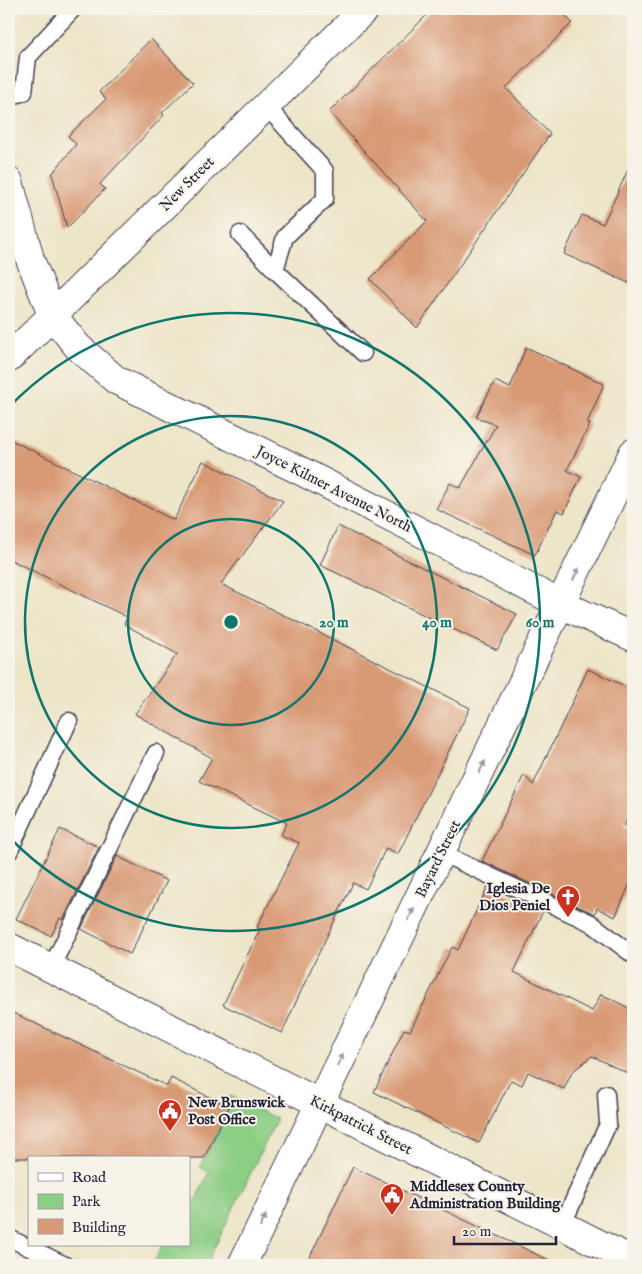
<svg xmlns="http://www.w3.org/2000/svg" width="642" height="1274" viewBox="0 0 642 1274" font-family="'IM FELL English',serif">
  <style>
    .green { fill: #8dce85; stroke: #587860 }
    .building { fill: #d89974 }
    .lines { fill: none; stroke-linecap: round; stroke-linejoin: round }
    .lane-casing { stroke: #403f50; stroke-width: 19 }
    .street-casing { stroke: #403f50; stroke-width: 30 }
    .lane { stroke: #fff; stroke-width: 16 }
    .street { stroke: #fff; stroke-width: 28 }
    .oneway { fill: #9c9ca7 }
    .ring { fill: none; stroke: #0f766e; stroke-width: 2.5 }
    .labels { text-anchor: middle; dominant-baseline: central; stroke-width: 4; stroke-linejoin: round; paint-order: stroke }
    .street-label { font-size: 15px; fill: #22223b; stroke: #f7f3e8 }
    .poi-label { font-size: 15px; font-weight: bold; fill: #22223b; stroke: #f7f3e8; text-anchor: start }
    .centre { fill: #0f766e; stroke: #f7f3e8; stroke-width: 2.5 }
    .ring-label { font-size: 15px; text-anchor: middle; font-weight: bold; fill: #0f766e; stroke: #f7f3e8; stroke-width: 4; stroke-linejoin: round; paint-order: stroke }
  </style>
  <rect width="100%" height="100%" fill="#f7f3e8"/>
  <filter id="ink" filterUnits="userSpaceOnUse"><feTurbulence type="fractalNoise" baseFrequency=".02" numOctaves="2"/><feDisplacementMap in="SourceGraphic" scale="10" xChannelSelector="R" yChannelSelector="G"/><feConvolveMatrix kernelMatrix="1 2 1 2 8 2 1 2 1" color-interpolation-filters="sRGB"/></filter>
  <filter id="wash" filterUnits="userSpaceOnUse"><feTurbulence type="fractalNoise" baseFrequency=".0096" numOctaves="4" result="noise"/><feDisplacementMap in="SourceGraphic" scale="20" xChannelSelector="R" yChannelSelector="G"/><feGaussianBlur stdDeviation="1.12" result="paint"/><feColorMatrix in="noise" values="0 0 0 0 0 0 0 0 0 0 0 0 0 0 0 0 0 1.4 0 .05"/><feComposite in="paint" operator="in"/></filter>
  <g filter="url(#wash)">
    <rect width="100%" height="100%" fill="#ede5c8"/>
    <!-- green -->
    <path class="green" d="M230 1096 277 1119 206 1265H153L162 1245H189V1213L209 1172 200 1167 229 1107 226 1105Z"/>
    <g id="blocks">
      <!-- building -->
      <path class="building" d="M433 9H560L572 23 506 88 550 134 417 328 370 279 427 221 329 112Z
        M151 39 193 83 162 113 164 115 100 184 105 189 67 228 52 174 76 144 68 136 106 99 99 92Z
        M633 159V285L564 254 582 215 603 224Z
        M526 347 604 384 587 423 590 424 567 470 581 477 564 513 557 510 535 555 436 509 450 483 460 488 496 425 476 417 495 381 510 388Z
        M9 439 174 520 203 461 283 501 221 584 470 708 398 854 386 848 366 889 353 883 311 969 282 1033 223 1005 260 929 257 927 299 843 281 835 287 823 199 781 212 758 135 714 177 654 124 624 127 617 9 559Z
        M338 526 517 614 497 650 320 565Z
        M588 669 633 690V806L624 826 633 831V877L615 917 597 908 595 914 482 861 524 775 533 785Z
        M60 829 99 847 63 920 60 918 51 936 16 919Z
        M117 856 167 881 130 954 81 929Z
        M488 886 543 911 514 972 592 1011 601 994 633 1010V1076L592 1056 572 1072 564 1089 528 1072 522 1085 511 1080 479 1143 374 1092 404 1029 410 1031 452 947 458 950Z
        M9 1011 167 1086 171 1078 229 1107 204 1158H9Z
        M353 1167 559 1265H306Z"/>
    </g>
  </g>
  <g filter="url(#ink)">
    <use href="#blocks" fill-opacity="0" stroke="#403f50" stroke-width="1"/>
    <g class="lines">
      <!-- lane casing -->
      <g class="lane-casing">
        <path id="lane" d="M9 97 24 92 28 57 73 9
          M266 106 325 171V199L285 237 275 270 363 353
          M240 234 275 270
          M9 852 69 721
          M441 853 591 923 633 955
          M51 968 156 753
          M562 1226 608 1124 606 1094
          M9 1238 65 1265"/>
      </g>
      <!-- street casing -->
      <g class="street-casing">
        <path id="street" d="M9 182 30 259 52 315 78 347 116 380 301 471 561 604 633 637
          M9 358 365 9
          M9 947 633 1261
          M242 1265 633 453"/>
      </g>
      <!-- lane -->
      <use href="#lane" class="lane"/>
      <!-- street -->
      <use href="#street" class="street"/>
    </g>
    <!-- one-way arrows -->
    <defs><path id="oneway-solid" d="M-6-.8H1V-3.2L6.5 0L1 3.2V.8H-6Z" transform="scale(1.25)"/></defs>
    <g class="oneway">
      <use href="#oneway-solid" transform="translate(576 574) rotate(-65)"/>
      <use href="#oneway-solid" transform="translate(482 767) rotate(-64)"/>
      <use href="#oneway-solid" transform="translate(411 914) rotate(-64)"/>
      <use href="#oneway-solid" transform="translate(340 1060) rotate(-64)"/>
      <use href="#oneway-solid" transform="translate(263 1221) rotate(-65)"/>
    </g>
  </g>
  <!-- distance rings -->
  <g class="ring">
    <circle cx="231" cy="622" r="103"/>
    <circle cx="231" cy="622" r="206"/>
    <path d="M11 405A309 309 0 1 1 11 839"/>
  </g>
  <!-- icons -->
  <defs>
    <g id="church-pin" transform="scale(1.25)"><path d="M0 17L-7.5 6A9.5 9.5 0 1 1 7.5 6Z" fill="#c8321e" stroke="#f7f3e8"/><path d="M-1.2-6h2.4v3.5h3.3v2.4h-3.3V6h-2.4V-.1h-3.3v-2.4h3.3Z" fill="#fff"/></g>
    <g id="civic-pin" transform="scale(1.25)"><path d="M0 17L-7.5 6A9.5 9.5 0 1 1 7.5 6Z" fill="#c8321e" stroke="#f7f3e8"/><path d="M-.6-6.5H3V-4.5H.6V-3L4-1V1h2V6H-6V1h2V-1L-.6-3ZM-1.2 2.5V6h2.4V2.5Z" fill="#fff"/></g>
  </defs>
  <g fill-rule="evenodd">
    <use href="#church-pin" x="568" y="897"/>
    <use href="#civic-pin" x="170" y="1111"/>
    <use href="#civic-pin" x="392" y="1195"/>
  </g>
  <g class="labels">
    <!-- street labels -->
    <g class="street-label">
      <text transform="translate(187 184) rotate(-45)">New Street</text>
      <text transform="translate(334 489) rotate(27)">Joyce Kilmer Avenue North</text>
      <text transform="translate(438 859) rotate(-64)">Bayard Street</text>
      <text transform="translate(361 1125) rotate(27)">Kirkpatrick Street</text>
    </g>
    <!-- poi labels -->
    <g class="poi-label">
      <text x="550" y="888" text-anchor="end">Iglesia De<tspan x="550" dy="17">Dios Peniel</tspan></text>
      <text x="188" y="1102">New Brunswick<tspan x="188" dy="17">Post Office</tspan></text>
      <text x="410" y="1186">Middlesex County<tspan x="410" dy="17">Administration Building</tspan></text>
    </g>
  </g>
  <circle cx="231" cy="622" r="8" class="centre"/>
  <g class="ring-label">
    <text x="334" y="627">20 m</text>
    <text x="437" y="627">40 m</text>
    <text x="540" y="627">60 m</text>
  </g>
  <!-- margin -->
  <rect width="642" height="1274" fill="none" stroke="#f7f3e8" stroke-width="30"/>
  <!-- legend -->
  <rect x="28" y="1156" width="162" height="90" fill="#f7f3e8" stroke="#a29fa3"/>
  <rect x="38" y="1173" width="25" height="8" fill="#ffffff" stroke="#a29fa3"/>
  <text x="72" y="1182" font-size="15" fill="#22223b">Road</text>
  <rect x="38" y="1194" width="25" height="15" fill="#8dce85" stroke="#a29fa3"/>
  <text x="72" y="1206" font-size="15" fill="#22223b">Park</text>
  <rect x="38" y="1219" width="25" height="15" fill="#d89974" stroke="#a29fa3"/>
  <text x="72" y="1232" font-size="15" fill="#22223b">Building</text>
  <!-- scale -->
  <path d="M454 1236v8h102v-8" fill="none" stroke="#22223b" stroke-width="2.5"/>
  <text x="462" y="1236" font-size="15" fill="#22223b" stroke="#f7f3e8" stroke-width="4" paint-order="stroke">20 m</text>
</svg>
